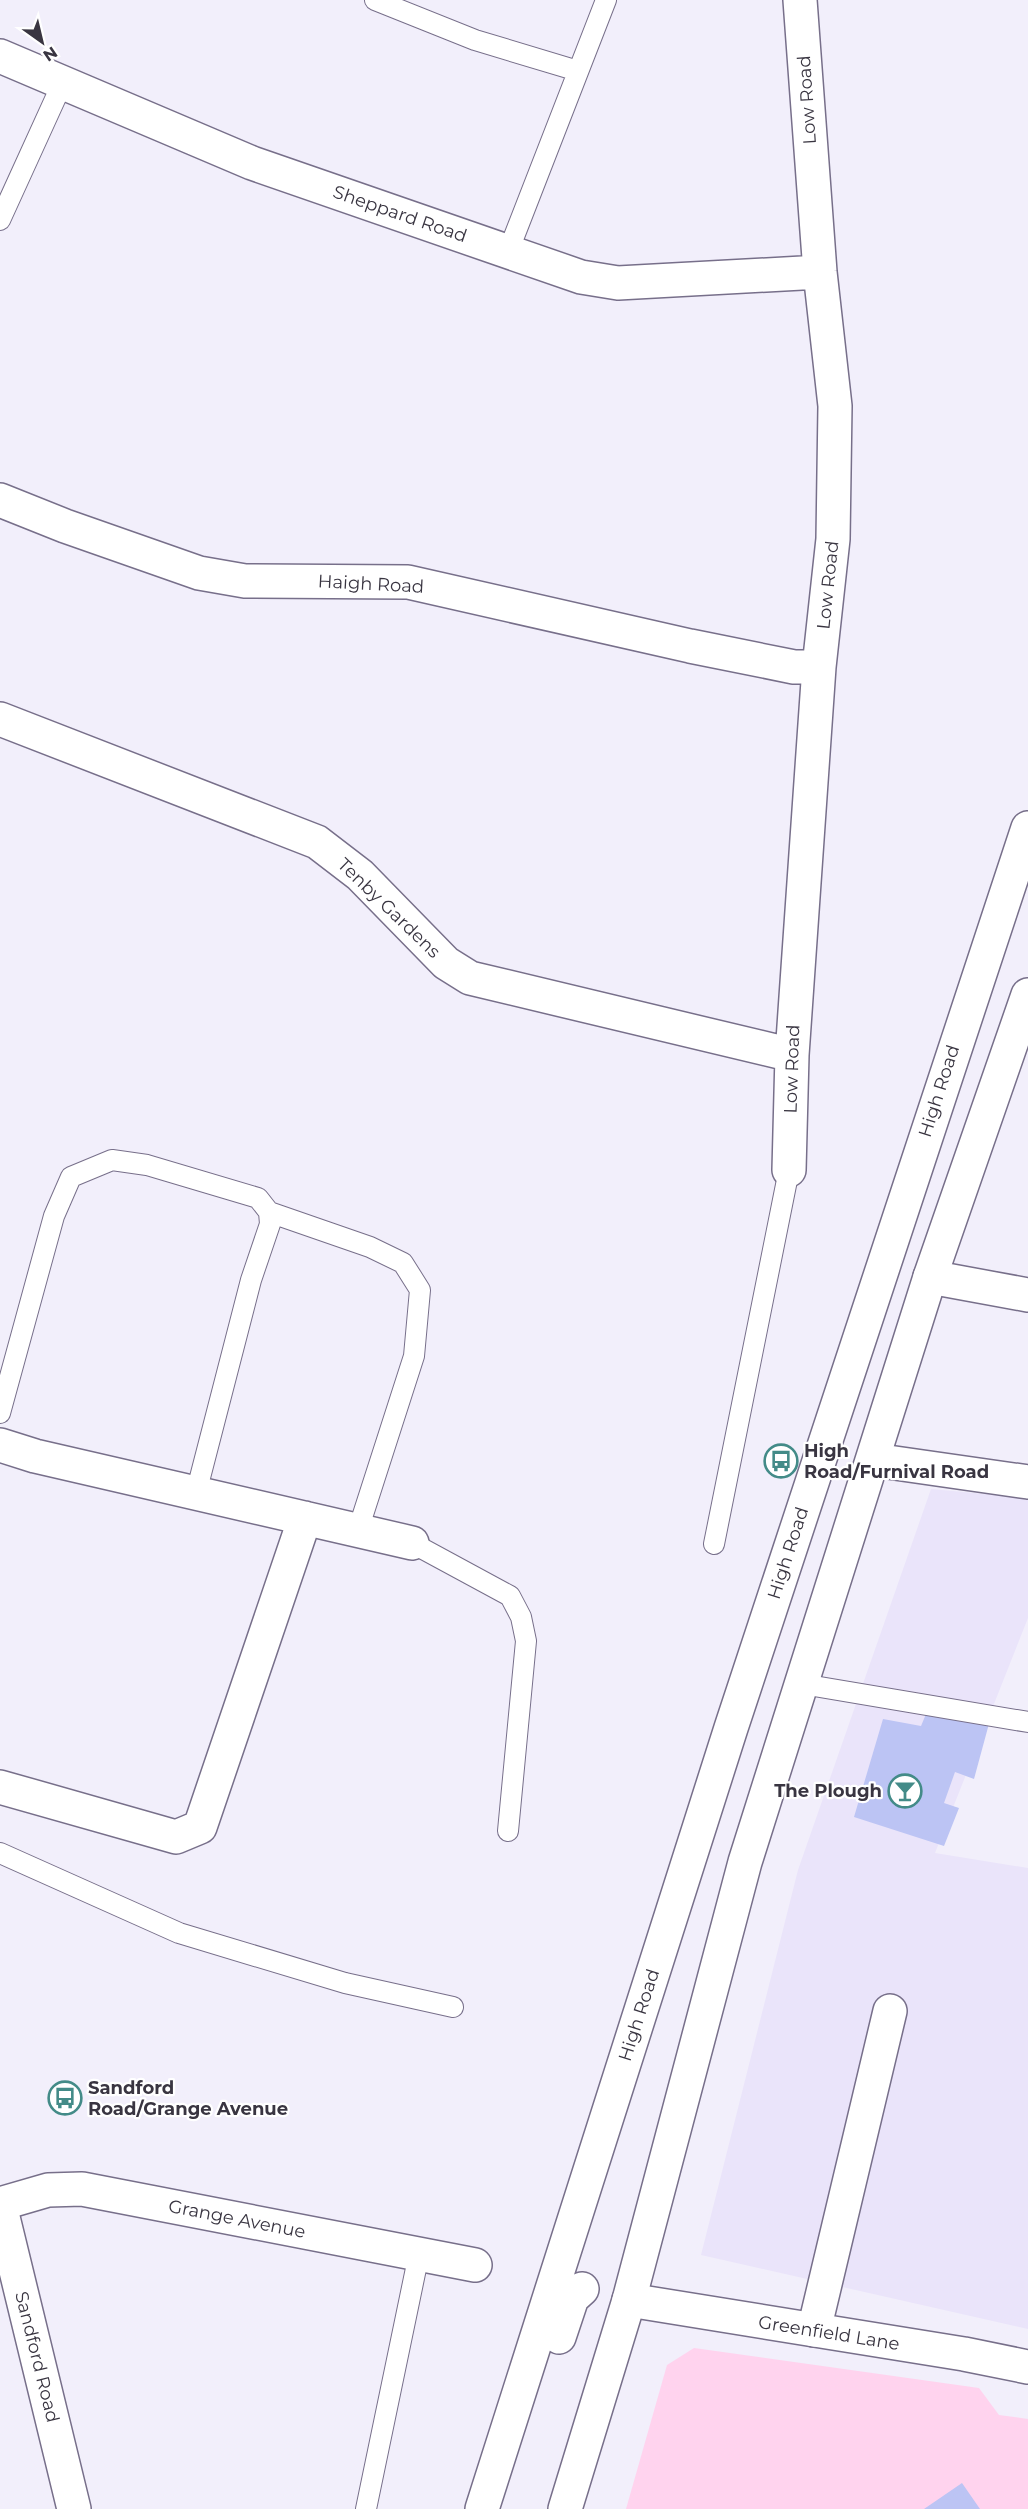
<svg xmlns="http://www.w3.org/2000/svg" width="1028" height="2509" viewBox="0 0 1028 2509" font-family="Montserrat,sans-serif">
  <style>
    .built { fill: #eae4fa }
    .green { fill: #ffd3ee }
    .building { fill: #bcc4f4 }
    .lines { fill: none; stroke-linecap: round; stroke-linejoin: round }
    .service-casing { stroke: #776f8a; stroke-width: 22 }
    .minor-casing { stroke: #776f8a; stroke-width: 36 }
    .tertiary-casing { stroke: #776f8a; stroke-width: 36 }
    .primary-casing { stroke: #776f8a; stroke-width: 36 }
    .service { stroke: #fff; stroke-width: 20 }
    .minor { stroke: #fff; stroke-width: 33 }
    .tertiary { stroke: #fff; stroke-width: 33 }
    .primary { stroke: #fff; stroke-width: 33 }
    .labels { text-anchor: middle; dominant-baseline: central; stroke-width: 4.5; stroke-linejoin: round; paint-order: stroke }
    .street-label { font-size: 18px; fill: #393541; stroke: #fff }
    .poi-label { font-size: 18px; font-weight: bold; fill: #393541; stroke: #fff; text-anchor: start }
  </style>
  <rect width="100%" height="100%" fill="#f2effb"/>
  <!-- built -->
  <path class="built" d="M931 1489 1028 1498V1618L935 1853 1028 1868V2329L701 2255 798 1870Z"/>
  <!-- green -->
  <path class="green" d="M694 2348 979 2388 999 2415 1028 2419V2509H626L667 2365Z"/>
  <!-- building -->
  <path class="building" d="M926 1714 990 1720 974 1779 955 1772 944 1803 959 1808 944 1846 854 1817 883 1719 921 1726Z
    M962 2483 980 2509H924Z"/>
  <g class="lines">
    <!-- service casing -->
    <g class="service-casing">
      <path id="service" d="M375 0 475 40 578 71
        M0 220 62 84
        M508 252 606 0
        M269 1212 370 1247 403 1263 420 1290 414 1356 358 1530
        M0 1413 54 1216 71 1177 112 1160 147 1165 258 1198 269 1212 270 1224 251 1280 196 1493
        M412 1543 510 1596 521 1617 526 1641 508 1831
        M714 1544 789 1170
        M802 1684 1028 1722
        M0 1853 179 1933 345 1983 453 2007
        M366 2509 419 2254"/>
    </g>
    <!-- minor casing -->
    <g class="minor-casing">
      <path id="minor" d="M0 56 252 163 581 277 618 283 820 272
        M0 500 65 526 199 573 245 581 408 582 690 646 794 667H819
        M0 719 317 842 360 875 446 963 470 978 792 1055
        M789 1170 792 1055 819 667 833 539 835 406 820 272 800 0
        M930 1277 1028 1295
        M0 1445 35 1456 412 1543
        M874 1460 1028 1482
        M0 1787 176 1837 200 1827 305 1518
        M0 2204 48 2190 82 2189 475 2265
        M814 2330 890 2011"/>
    </g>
    <!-- tertiary casing -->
    <g class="tertiary-casing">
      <path id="tertiary" d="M629 2300 964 2354 1028 2367"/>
    </g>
    <!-- primary casing -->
    <g class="primary-casing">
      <path id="primary" d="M0 2205 74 2509
        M559 2337 572 2298 582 2289
        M482 2509 731 1728 1028 828
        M565 2509 629 2300 745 1862 930 1277 1028 995"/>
    </g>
    <!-- service -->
    <use href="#service" class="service"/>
    <!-- minor -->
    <use href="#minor" class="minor"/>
    <!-- tertiary -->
    <use href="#tertiary" class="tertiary"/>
    <!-- primary -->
    <use href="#primary" class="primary"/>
  </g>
  <!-- icons -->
  <defs>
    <g id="bus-ring" transform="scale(1.725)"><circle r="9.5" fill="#fff" stroke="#438b88" stroke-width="1.5"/><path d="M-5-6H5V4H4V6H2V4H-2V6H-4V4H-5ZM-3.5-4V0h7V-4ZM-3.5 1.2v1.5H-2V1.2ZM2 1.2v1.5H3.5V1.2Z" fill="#438b88"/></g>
    <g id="bar-ring" transform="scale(1.725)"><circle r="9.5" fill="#fff" stroke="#438b88" stroke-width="1.5"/><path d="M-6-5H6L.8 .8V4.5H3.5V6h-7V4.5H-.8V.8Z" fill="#438b88"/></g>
  </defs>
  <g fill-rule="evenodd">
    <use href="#bus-ring" x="781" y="1461"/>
    <use href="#bar-ring" x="905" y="1791"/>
    <use href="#bus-ring" x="65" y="2098"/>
  </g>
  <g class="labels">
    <!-- street labels -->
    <g class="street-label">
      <text transform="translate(807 100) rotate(-94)">Low Road</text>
      <text transform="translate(400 214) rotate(19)">Sheppard Road</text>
      <text transform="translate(371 584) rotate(3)">Haigh Road</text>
      <text transform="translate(828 585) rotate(-84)">Low Road</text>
      <text transform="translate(389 908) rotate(44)">Tenby Gardens</text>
      <text transform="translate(792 1069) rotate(-88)">Low Road</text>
      <text transform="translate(939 1091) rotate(-72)">High Road</text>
      <text transform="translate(788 1553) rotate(-72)">High Road</text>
      <text transform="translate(639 2015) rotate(-72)">High Road</text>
      <text transform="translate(237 2219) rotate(11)">Grange Avenue</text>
      <text transform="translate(829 2333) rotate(9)">Greenfield Lane</text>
      <text transform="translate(37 2357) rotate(76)">Sandford Road</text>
    </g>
    <!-- poi labels -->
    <g class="poi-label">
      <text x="804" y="1451">High<tspan x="804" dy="21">Road/Furnival Road</tspan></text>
      <text x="882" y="1791" text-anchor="end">The Plough</text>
      <text x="88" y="2088">Sandford<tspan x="88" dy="21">Road/Grange Avenue</tspan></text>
    </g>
  </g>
  <!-- north arrow -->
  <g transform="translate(42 42) rotate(146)" stroke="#ffffff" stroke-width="4.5" paint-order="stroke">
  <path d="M0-4.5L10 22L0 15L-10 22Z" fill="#393541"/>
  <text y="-9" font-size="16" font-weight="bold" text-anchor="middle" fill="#393541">N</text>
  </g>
</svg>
